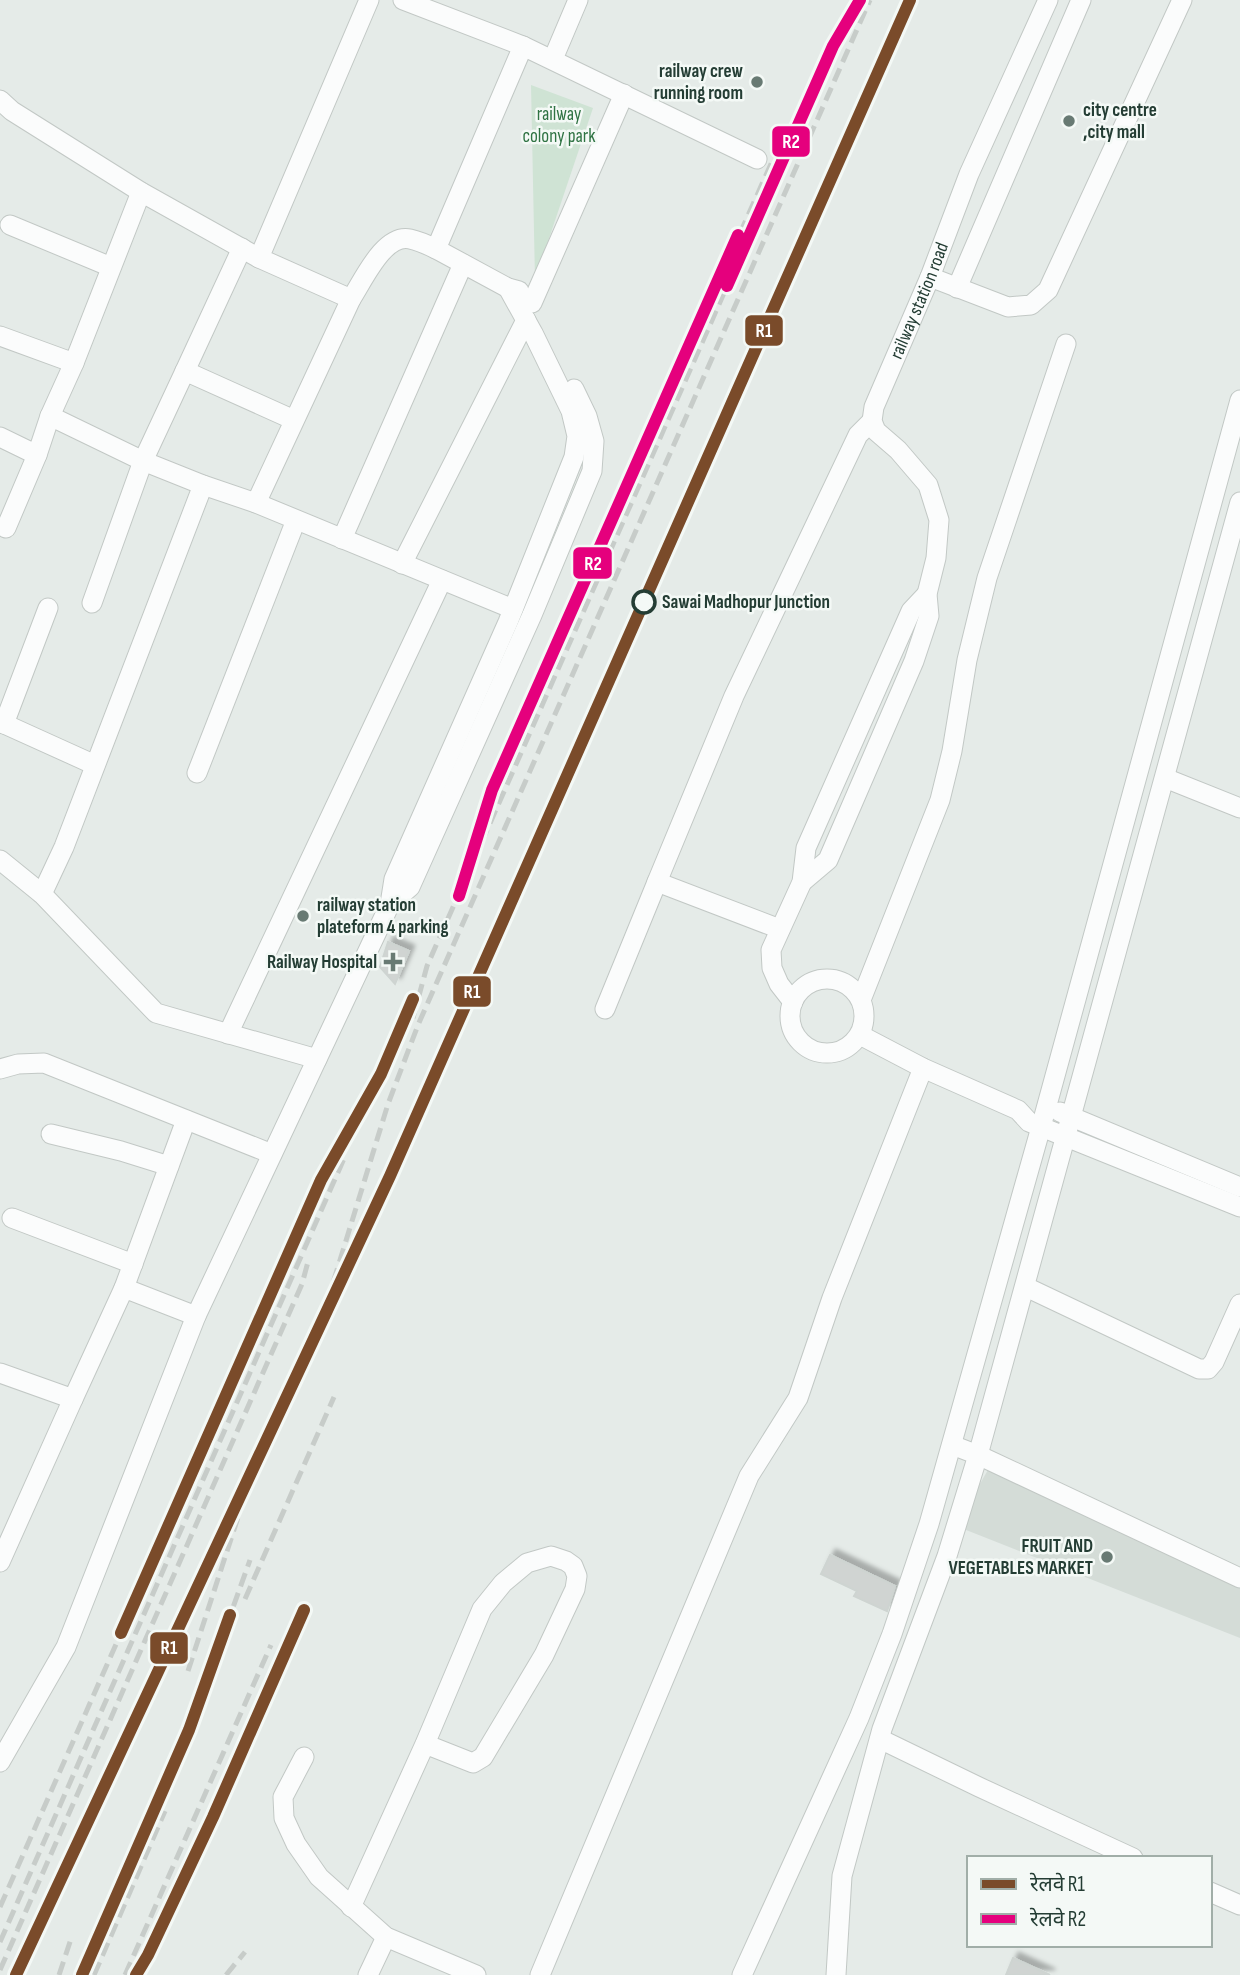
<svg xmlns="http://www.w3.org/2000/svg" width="1240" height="1975" viewBox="0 0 1240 1975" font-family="'Sofia Sans Condensed','Noto Sans Devanagari',sans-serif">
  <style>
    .built { fill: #d4dcd7 }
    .green { fill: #cfe3d4 }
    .building { fill: #d0d4d2; stroke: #ced4d1; stroke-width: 2; filter: url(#shadow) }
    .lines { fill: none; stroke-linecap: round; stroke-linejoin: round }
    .minor-casing { stroke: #c2c8c5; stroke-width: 21 }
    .minor { stroke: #fbfcfc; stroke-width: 19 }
    .rail { stroke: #c7ccc9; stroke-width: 5; stroke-dasharray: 14 7; stroke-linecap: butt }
    .rail-1-casing { stroke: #f4f9f6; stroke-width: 18 }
    .rail-2-casing { stroke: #f4f9f6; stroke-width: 18 }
    .rail-1 { stroke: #7a4b2a; stroke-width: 12 }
    .rail-2 { stroke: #e5007d; stroke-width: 12 }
    .poi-dot { fill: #687a73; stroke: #f4f9f6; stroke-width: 2.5 }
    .stop-dot { fill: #f4f9f6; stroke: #243d34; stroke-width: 3.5 }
    .labels { text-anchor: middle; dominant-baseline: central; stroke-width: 5; stroke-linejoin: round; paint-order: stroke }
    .poi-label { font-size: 19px; font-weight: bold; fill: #243d34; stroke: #f4f9f6; text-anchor: end }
    .park-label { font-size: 19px; fill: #2f7343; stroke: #f4f9f6 }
    .street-label { font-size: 19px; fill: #243d34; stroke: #f4f9f6 }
    .stop-label { font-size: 19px; font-weight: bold; fill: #243d34; stroke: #f4f9f6; text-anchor: start }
    .line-badge { stroke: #f4f9f6; stroke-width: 2.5 }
    .badge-label { font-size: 19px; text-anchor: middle; font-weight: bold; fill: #fff }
  </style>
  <defs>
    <filter id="shadow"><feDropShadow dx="5.5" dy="-5.5" stdDeviation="2" flood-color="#0004"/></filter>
  </defs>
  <rect width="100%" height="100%" fill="#e5ebe8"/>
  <!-- built -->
  <path class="built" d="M993 1461 1240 1587V1638L956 1526Z"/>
  <!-- green -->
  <path class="green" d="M531 85 593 108 535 280Z"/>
  <!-- building -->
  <path class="building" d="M388 942 409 951 395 984 380 967Z
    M830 1555 895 1586 887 1611 854 1596 857 1591 821 1574Z
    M1013 1958 1050 1975H1006Z"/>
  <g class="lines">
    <!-- minor casing -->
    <g class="minor-casing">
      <g id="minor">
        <path d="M369 0 259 258 351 299C363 281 384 233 410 239 419 241 428 245 436 249"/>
        <path d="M403 0 523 46 757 159"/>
        <path d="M553 59 578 0"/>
        <path d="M0 100 12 111 141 192 259 258"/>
        <path d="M10 225 111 267"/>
        <path d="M930 277 1008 307 1031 305 1048 290 1182 0"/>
        <path d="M957 288 1081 0"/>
        <path d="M519 291 508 288 436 249 523 46"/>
        <path d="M532 303 624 94"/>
        <path d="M0 336 74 363 50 416 37 455 0 437"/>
        <path d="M74 363 141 192"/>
        <path d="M185 371 242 248"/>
        <path d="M50 416 143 461 203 485 256 503 513 609"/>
        <path d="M256 503 351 299"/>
        <path d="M6 528 37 455"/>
        <path d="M342 539 463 264"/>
        <path d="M402 564 526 320"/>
        <path d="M92 603 143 461 185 371 294 420"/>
        <path d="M0 722 95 765"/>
        <path d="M4 724 48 608"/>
        <path d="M197 773 296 520"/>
        <path d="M1165 778 1240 808"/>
        <path d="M0 860 42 894 156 1013 317 1059"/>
        <path id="s1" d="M802 882 828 860 914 661 929 616 927 594 936 558 939 520 928 485 898 450 876 431 872 421 874 407 930 277 969 174 1048 0"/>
        <path d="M42 894 64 847 203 485"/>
        <path d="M390 904 410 887 532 615 592 471 594 441 587 416 574 389"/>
        <path d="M780 929 657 882 734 696 858 435 872 421"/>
        <circle cx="827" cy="1016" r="37"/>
        <path d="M861 1000 940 800 952 751 967 660 987 578 1066 344"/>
        <path d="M793 1002 779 984 772 968 771 950 802 882 806 848 911 611 927 594"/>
        <path d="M605 1009 657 882"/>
        <path d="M228 1034 442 580"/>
        <path d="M860 1035 923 1068 1018 1110 1029 1122 1240 1207"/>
        <path d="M0 1069 18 1064 44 1063 272 1154"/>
        <path d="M1060 1112 1240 1187"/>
        <path d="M51 1134 121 1151 169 1166"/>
        <path d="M12 1218 133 1264"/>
        <path d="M1026 1287 1199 1369H1208L1214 1362 1240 1304"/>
        <path d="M124 1288 186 1120"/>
        <path d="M0 1373 73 1399 124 1288 196 1316"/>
        <path d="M952 1445 978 1455 1240 1578"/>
        <path d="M0 1562 73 1399"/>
        <path d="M880 1739 979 1787 1133 1858"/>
        <path d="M304 1757 283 1797 284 1818 296 1844 319 1877 386 1937 476 1975"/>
        <path d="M0 1762 66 1647 196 1316 390 904 394 879 508 622 574 457 577 436 571 411 533 333 508 288"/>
        <path d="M1210 1892 1240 1905"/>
        <path d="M351 1907 425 1744 482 1609 503 1583 527 1563 551 1556 566 1561 573 1566 577 1576 575 1589 544 1655 483 1757 473 1763 425 1744"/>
        <path d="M368 1975 386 1937"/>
        <path d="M540 1975 749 1476 798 1398 832 1298 923 1068"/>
        <path d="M742 1975 859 1718 892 1634 929 1524 1041 1127 1240 400"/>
        <path d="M836 1975 842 1876 882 1729 947 1556 978 1455 1240 502"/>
      </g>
    </g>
    <!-- minor -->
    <use href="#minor" class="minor"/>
    <!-- rail -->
    <path class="rail" d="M479 830 492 790 787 128
      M413 1018 427 966 833 46 860 0
      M321 1322 388 1104 418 1025 870 0
      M245 1599 334 1397
      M188 1671 257 1459
      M0 1907 321 1180 381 1074 410 1006
      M0 1942 346 1154
      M0 1970 302 1284 309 1258
      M59 1975 72 1936
      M82 1975 189 1730 250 1560
      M94 1975 165 1811
      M125 1975 271 1645
      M136 1975 148 1955 213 1817 304 1610
      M226 1975 245 1952"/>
    <!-- rail-1 casing -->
    <g class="rail-1-casing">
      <path id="rail-1" d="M121 1633 321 1180 381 1074 413 999
        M16 1975 390 1176 910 0
        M82 1975 189 1730 230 1615
        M136 1975 148 1955 213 1817 304 1610"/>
    </g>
    <!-- rail-2 casing -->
    <g class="rail-2-casing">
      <path id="rail-2" d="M727 286 833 46 860 0
        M459 896 492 790 738 235"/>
    </g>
    <!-- rail-1 -->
    <use href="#rail-1" class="rail-1"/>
    <!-- rail-2 -->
    <use href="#rail-2" class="rail-2"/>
  </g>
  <!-- markers -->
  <g class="poi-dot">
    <circle cx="757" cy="82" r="7"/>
    <circle cx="1069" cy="121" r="7"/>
    <circle cx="303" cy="916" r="7"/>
    <path d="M389.5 951.5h7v7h7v7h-7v7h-7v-7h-7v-7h7z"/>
    <circle cx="1107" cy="1557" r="7"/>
  </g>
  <circle class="stop-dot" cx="644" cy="602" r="11"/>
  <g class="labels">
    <!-- poi labels -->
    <g class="poi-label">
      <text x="743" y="71">railway crew<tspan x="743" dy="22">running room</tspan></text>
      <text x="1083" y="110" text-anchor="start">city centre<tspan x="1083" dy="22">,city mall</tspan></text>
      <text x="317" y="905" text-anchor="start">railway station<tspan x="317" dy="22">plateform 4 parking</tspan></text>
      <text x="377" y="962">Railway Hospital</text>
      <text x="1093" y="1546">FRUIT AND<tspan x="1093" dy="22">VEGETABLES MARKET</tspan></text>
    </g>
    <!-- park labels -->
    <g class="park-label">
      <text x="559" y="114">railway<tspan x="559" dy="22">colony park</tspan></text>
    </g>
    <!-- street labels -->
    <g class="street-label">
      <text stroke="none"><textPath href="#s1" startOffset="648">railway station road</textPath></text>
    </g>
    <!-- stop labels -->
    <g class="stop-label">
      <text x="662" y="602">Sawai Madhopur Junction</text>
    </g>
  </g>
  <g class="line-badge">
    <rect x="771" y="125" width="40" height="33" rx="7" fill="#e5007d"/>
    <rect x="744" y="314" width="40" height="33" rx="7" fill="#7a4b2a"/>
    <rect x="572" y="546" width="41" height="34" rx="7" fill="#e5007d"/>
    <rect x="452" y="975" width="40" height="33" rx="7" fill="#7a4b2a"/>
    <rect x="149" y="1631" width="40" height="34" rx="7" fill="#7a4b2a"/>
  </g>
  <g class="badge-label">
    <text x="791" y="148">R2</text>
    <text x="764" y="337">R1</text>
    <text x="593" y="570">R2</text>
    <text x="472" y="998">R1</text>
    <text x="169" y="1654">R1</text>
  </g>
  <!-- legend -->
  <rect x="967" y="1856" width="245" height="91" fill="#f4f9f6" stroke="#a1aea8" stroke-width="2"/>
  <rect x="981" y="1879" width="35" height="10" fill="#7a4b2a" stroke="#a1aea8" stroke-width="2"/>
  <text x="1030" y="1891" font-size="21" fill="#243d34">रेलवे R1</text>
  <rect x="981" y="1914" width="35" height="10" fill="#e5007d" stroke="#a1aea8" stroke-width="2"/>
  <text x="1030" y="1926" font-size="21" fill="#243d34">रेलवे R2</text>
</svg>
